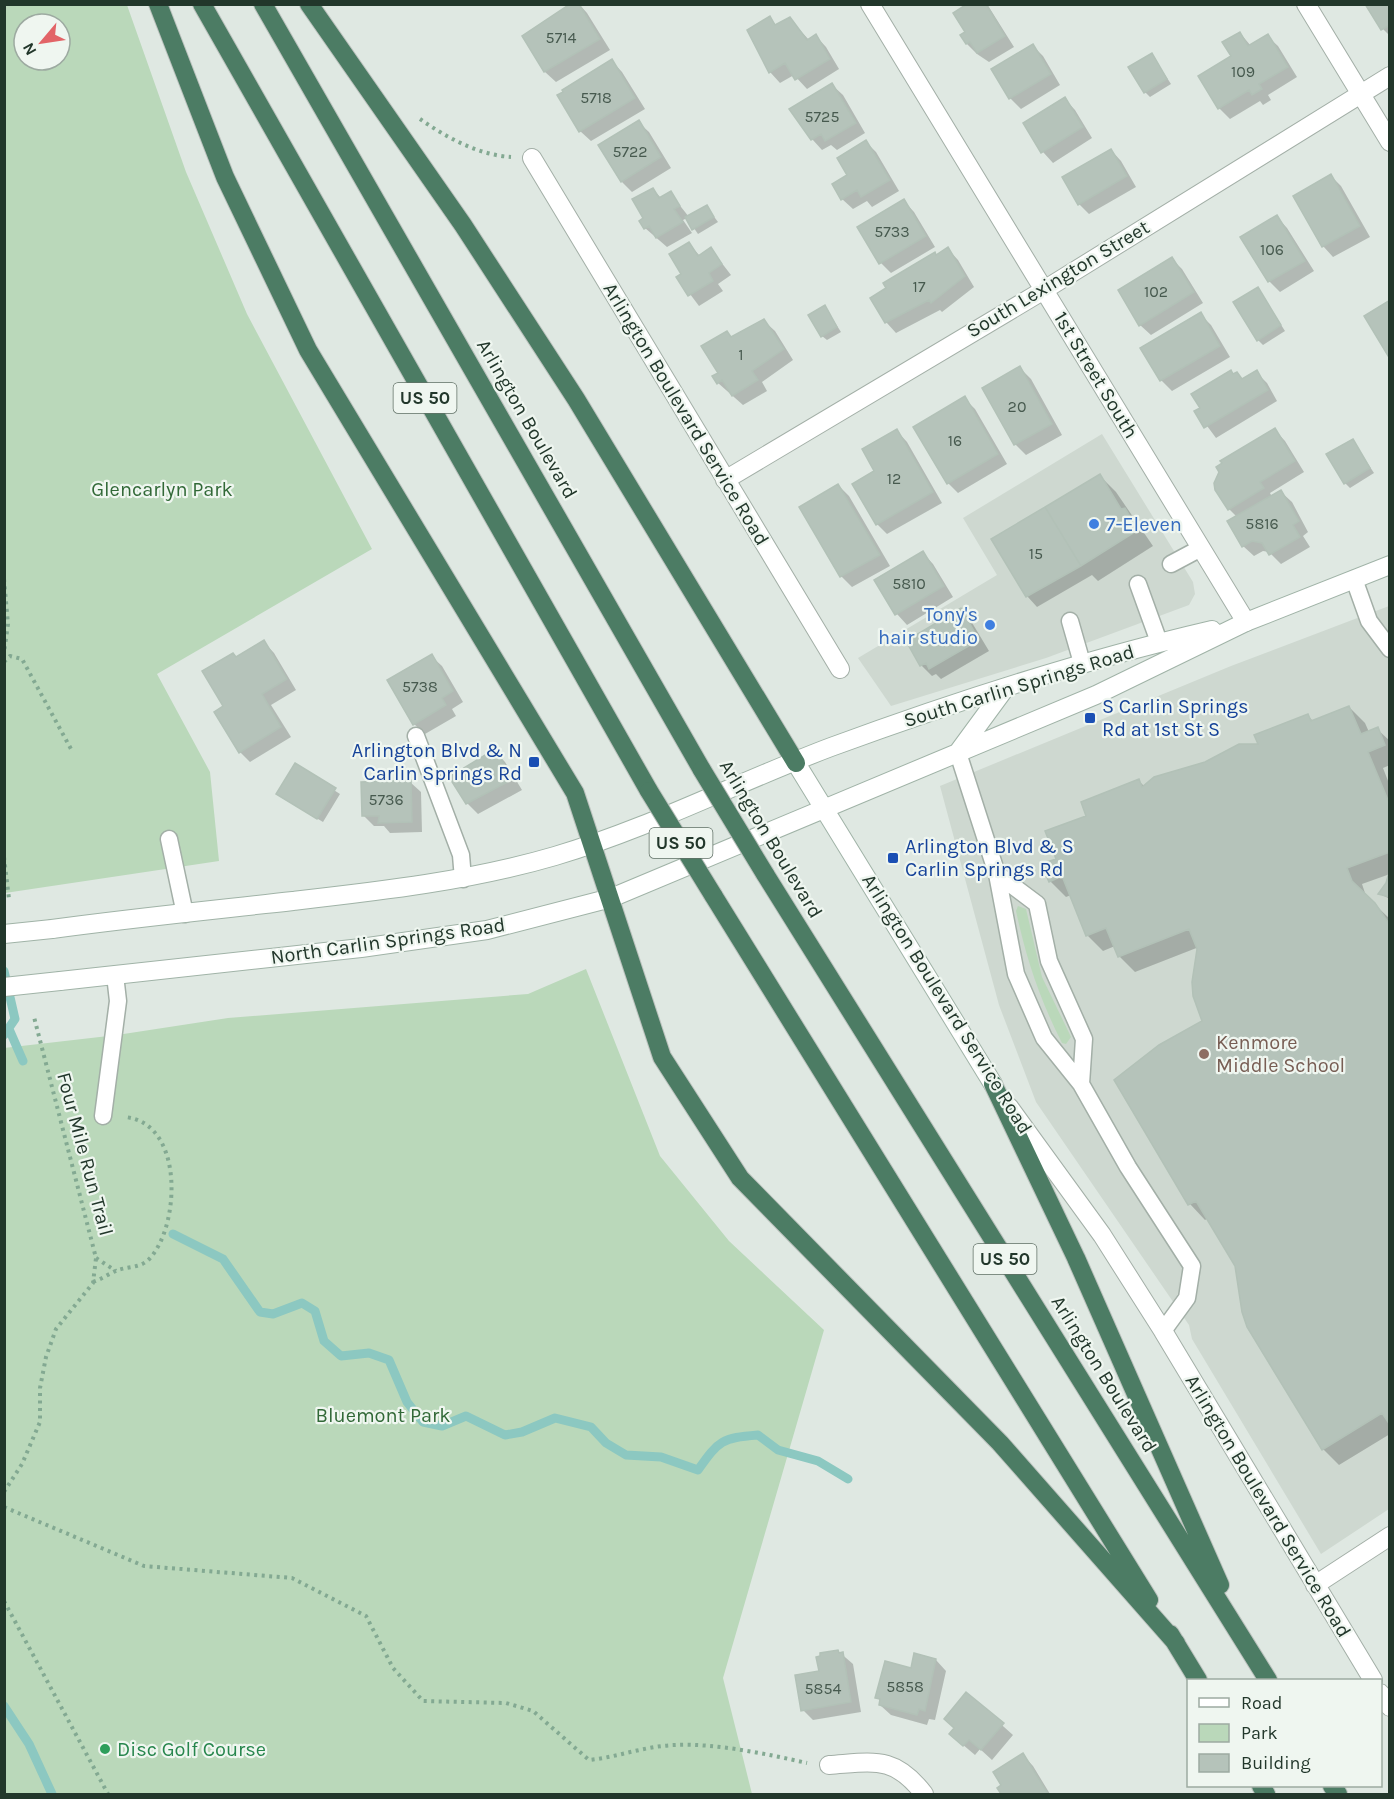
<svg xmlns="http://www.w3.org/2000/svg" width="1394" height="1799" viewBox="0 0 1394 1799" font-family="Karla,sans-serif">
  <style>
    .built { fill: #ced8d0 }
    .green { fill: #bad8ba; fill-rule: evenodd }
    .shadow { fill: #0003 }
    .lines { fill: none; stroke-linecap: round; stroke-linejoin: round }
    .stream { stroke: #8cc8c1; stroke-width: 9 }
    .building { fill: #b5c3ba; stroke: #b2c1b7; stroke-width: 1.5 }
    .service-casing { stroke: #a3afa7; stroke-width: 19 }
    .minor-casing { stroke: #a3afa7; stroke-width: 20 }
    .secondary-casing { stroke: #a0b3a7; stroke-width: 20 }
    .trunk-casing { stroke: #bdc3bf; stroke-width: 20 }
    .path { stroke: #83a992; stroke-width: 4; stroke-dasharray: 3 4.5; stroke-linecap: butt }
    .service { stroke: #fff; stroke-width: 16 }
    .minor { stroke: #fff; stroke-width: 18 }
    .secondary { stroke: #fff; stroke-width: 18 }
    .trunk { stroke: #4c7c64; stroke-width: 18 }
    .secondary-bridge-casing { stroke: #a0b3a7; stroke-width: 20; stroke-linecap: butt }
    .trunk-bridge-casing { stroke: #bdc3bf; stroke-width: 20; stroke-linecap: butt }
    .secondary-bridge { stroke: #fff; stroke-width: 18 }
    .trunk-bridge { stroke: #4c7c64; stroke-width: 18 }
    .shop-dot { fill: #3f7fe0; stroke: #eff6f0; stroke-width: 2 }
    .transit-dot { fill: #1a4fb4; stroke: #eff6f0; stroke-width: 2 }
    .education-dot { fill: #8d6e63; stroke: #eff6f0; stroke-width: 2 }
    .leisure-dot { fill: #2e9e5b; stroke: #eff6f0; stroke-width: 2 }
    .labels { text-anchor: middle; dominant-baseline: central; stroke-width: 4.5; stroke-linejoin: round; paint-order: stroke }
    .number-label { font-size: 16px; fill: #475a4f }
    .shield { fill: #eff6f0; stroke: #607066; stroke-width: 1.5 }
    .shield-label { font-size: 18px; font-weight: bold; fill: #22372b }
    .street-label { font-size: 20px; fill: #22372b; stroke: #eff6f0 }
    .park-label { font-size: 20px; fill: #316937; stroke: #eff6f0 }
    .shop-label { font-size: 20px; fill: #366cbe; stroke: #eff6f0; text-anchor: start }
    .transit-label { font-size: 20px; fill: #164399; stroke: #eff6f0; text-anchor: start }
    .education-label { font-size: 20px; fill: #785e54; stroke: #eff6f0; text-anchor: start }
    .leisure-label { font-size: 20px; fill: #27864d; stroke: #eff6f0; text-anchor: start }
  </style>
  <rect width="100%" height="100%" fill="#dfe8e2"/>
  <!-- built -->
  <path class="built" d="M1102 434 1193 582 1195 594 1189 605 1046 658 891 706 858 658 997 575 963 518Z
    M1389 606V1509L1321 1554 1192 1339 1189 1325 1036 1102 999 1005 940 786 1231 666Z"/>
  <!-- green -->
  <path class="green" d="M4 5H127L186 172 247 314 372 549 157 674 210 772 219 861 5 893ZM24 24H60V60H24Z
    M1018 906 1026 909 1042 977 1071 1037 1066 1044 1062 1043C1040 1000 1026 958 1016 911Z
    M586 969 660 1156 729 1241 824 1330 723 1678 752 1794H5L4 1048 117 1035 228 1018 528 994Z"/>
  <!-- shadow -->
  <path class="shadow" d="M573 4H579L587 13 610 50 556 82 545 72 524 37Z
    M970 4H987L1014 47 989 62 977 54 967 44Z
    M1367 4H1390V36L1383 29Z
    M770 18 777 26 790 19 809 40 816 36 826 47 839 69 807 89 794 75 780 83 770 72Z
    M1240 33 1251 46 1267 36 1278 46 1297 77 1268 95 1271 100 1263 105 1260 101 1230 119 1219 108 1200 76 1233 56Z
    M1033 46 1043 56 1060 85 1021 109 1011 99 993 70Z
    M1152 55 1171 84 1150 97 1145 92Z
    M612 61 622 72 645 109 591 141 580 131Z
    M832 85 843 95 865 133 837 150 831 145 822 150 812 139Z
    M1065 99 1075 110 1092 138 1053 163 1043 152 1025 124Z
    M638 122 649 132 671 168 632 192 622 182 600 146Z
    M866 142 876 152 899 191 872 207 867 201 853 209 842 199 850 175Z
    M1111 150 1121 161 1136 187 1089 214 1079 204Z
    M1331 176 1341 186 1370 237 1333 257 1323 246Z
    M653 189 661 198 670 193 689 217 706 206 718 222 698 234 687 218 683 220 692 233 667 247 645 228Z
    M904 201 914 212 935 247 891 273 881 263Z
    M1277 217 1287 228 1314 271 1280 292 1269 281Z
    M689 244 700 256 711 249 731 275 718 284 723 291 699 306 678 278 684 275Z
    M948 249 958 260 974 287 942 312 940 310 896 333 886 322 936 256Z
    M1172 259 1182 269 1203 303 1151 335 1140 325Z
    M1258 289 1285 331 1263 345 1258 340Z
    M825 307 841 332 827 340 822 336Z
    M1200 314 1211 325 1230 357 1172 391 1161 380 1142 349Z
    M764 321 775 331 793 360 762 382 767 391 743 405 718 383 727 333 732 338Z
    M1020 368 1031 379 1062 435 1026 455 1015 444Z
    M1231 372 1244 380 1256 372 1267 383 1277 401 1216 438 1196 411 1202 408Z
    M964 398 975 409 1007 464 958 493 948 483Z
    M1275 430 1285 441 1304 472 1270 493 1272 497 1281 492 1292 502 1308 532 1303 536 1310 547 1281 564 1269 552 1263 551 1254 556 1243 546 1237 517 1229 509Z
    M897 431 907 442 942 503 887 534 877 524 876 472Z
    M1353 441 1374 473 1350 488 1345 483Z
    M1100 476 1116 492 1153 546 1098 581 1092 575 1037 607 1027 596Z
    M838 485 849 496 890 566 852 587 841 576Z
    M923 553 933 564 953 597 907 625 897 614 876 581Z
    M961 610 971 621 989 651 941 679 936 674 932 676 921 665Z
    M264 642 274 653 296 690 271 705 291 737 250 762 240 752 225 706 236 659Z
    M431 656 442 666 463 702 452 709 456 716 425 734 414 724Z
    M1349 707 1365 723 1369 732 1377 729 1390 741V765L1383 768 1390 786V874L1362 884 1366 896 1390 919V1434L1339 1465 1323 1449 1236 1265 1208 1218 1205 1220 1190 1204 1203 1021 1199 947 1135 972 1119 956 1115 946 1103 951 1087 935 1071 895 1066 897 1050 881 1058 860 1088 817 1139 781 1145 787 1260 746 1308 716 1314 722Z
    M495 751 505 762 522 790 478 814 467 803 451 777Z
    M295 765 340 794 323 822 283 798Z
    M410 782 421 792 422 832 390 833 384 826H374L364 816Z
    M1390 875V899L1380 894Z
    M838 1651 853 1664 861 1712 813 1720 803 1710 821 1672Z
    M936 1660 946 1671 935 1720 929 1719 927 1725 891 1715 880 1705 881 1702 877 1697 912 1670Z
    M967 1694 1013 1735 992 1760 980 1749 975 1755 962 1744 956 1728Z
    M1023 1755 1033 1766 1050 1794H1003L999 1788Z"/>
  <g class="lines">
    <!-- stream -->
    <path class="stream" d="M4 971 15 1019 4 1035
      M9 1029 23 1061
      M173 1234 223 1259 260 1312 273 1314 302 1303 315 1311 324 1341 341 1356 369 1353 389 1360 407 1402 423 1422 442 1426 466 1416 505 1435 522 1432 555 1418 591 1427 606 1443 626 1455 661 1457 698 1470C719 1440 722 1438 758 1435L778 1450 818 1461 848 1479
      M4 1706 29 1744 52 1794"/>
  </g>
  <!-- building -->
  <path class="building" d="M570 4H579L600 39 544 72 522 36Z
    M967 4H986L1005 36 977 53 970 42 966 44 960 35 965 32 953 13Z
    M1365 4H1390V25L1381 30Z
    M770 16 775 25 790 17 807 40 816 34 830 59 795 80 785 63 769 73 747 30Z
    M1240 32 1248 46 1268 34 1288 67 1259 84 1262 89 1252 95 1249 90 1218 109 1198 76 1231 56 1222 42Z
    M1033 44 1051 74 1009 99 991 69Z
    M1152 53 1167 79 1144 93 1128 67Z
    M612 59 635 98 579 132 557 95 563 92 562 90Z
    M832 83 856 123 825 141 821 134 811 140 789 109Z
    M1065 97 1083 127 1041 153 1023 123Z
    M639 120 661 157 621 182 598 145Z
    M866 140 890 180 861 197 857 190 841 200 832 184 847 175 837 158Z
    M1111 149 1127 176 1078 205 1062 177Z
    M1331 174 1360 226 1322 247 1293 196Z
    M653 188 659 198 671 191 680 206 674 209 683 222 656 238 649 226 644 229 639 221 643 218 632 199Z
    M904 199 926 236 879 264 857 227Z
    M707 205 714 217 692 230 685 217Z
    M1277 215 1305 261 1268 282 1240 237Z
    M689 242 698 256 711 247 722 264 709 273 713 281 688 296 676 277 681 274 669 254Z
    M948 247 965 276 931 303 929 300 885 323 870 298 886 288 883 283 935 252 936 255Z
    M1172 257 1194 292 1139 326 1118 290Z
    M1258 287 1281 325 1257 341 1233 302Z
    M1390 300V359L1364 316Z
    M825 305 837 327 821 337 808 315Z
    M1201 312 1220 346 1160 381 1140 348Z
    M764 319 784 349 752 371 758 380 732 396 722 380 717 384 712 376 718 373 701 346 727 331 731 337Z
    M1020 366 1052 424 1014 445 982 388Z
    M1231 370 1233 374 1237 372 1242 379 1257 370 1268 390 1204 428 1194 411 1200 408 1191 394Z
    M965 396 998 454 947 484 913 427Z
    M1275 428 1295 461 1260 482 1264 488 1228 510 1215 490 1214 483 1219 472 1216 467 1222 463 1220 461Z
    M897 429 933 492 876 525 852 484 874 471 862 449Z
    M1353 439 1370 468 1344 484 1326 454Z
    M1100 474 1121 509 1125 508 1138 530 1081 566 1045 507Z
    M838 484 880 555 840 577 799 507Z
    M1281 490 1299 521 1293 525 1300 537 1269 555 1262 543 1252 541 1242 547 1227 521Z
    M1045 507 1081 566 1026 597 991 539Z
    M923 551 944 586 895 615 874 580Z
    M961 608 979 640 929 669 926 663 920 666 906 641Z
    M264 640 287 679 262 694 281 727 239 753 214 712 223 706 202 671 233 653 236 657Z
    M432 654 453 691 442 698 446 705 413 725 387 680Z
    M1349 706 1361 734 1378 727 1385 745 1368 752 1390 805V852L1347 868 1352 881 1375 903 1390 925V1425L1382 1413 1322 1450 1247 1327 1242 1312 1235 1266 1196 1201 1188 1205 1114 1080 1159 1045 1202 1021 1193 996 1192 982 1197 949 1189 929 1118 957 1106 928 1086 936 1062 876 1049 882 1041 864 1056 859 1045 831 1086 816 1081 802 1139 779 1142 787 1154 777 1205 762 1239 744H1258L1254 735 1308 714 1311 721Z
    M495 749 513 779 466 804 449 777Z
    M295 763 336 788 317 819 276 794Z
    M411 780 412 822 378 823 379 816H362L361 782Z
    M1390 869V897L1378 894 1386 883Z
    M838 1650 839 1653 843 1652 851 1702 801 1711 795 1675 819 1671 816 1657 820 1656V1653Z
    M914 1653 936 1659 925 1711 919 1709 917 1715 879 1705 880 1699 875 1698 885 1661 911 1668Z
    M966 1692 1004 1723 981 1750 969 1740 963 1746 949 1734 954 1728 944 1719Z
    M1023 1753 1048 1794H1001L997 1788 1001 1785 993 1772Z"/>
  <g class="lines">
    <!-- service casing -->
    <g class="service-casing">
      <path id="service" d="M1171 564 1201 548
        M1354 579 1369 621 1390 649
        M1138 584 1159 642
        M1070 621 1082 663
        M416 736 461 855 463 879
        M958 753 997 874 1016 974 1044 1038 1081 1084 1128 1167 1192 1266 1187 1298 1163 1331
        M169 839 185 914
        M997 874 1037 904 1049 961 1084 1039 1081 1084
        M103 1116 118 1001 115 975"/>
    </g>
    <!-- minor casing -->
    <g class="minor-casing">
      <path id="minor" d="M870 4 1246 622
        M1306 4 1390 142
        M532 158 840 669
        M725 480 1044 290 1390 76
        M1009 1107 1102 1235 1163 1331 1373 1680
        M1315 1585 1390 1536
        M1380 1693 1390 1707
        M829 1765C874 1762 894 1755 924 1794"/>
    </g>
    <!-- secondary casing -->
    <g class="secondary-casing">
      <path id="secondary" d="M959 751 1006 687
        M796 763 993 1084
        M52 929C132 918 213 910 293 901 381 891 470 881 555 856 650 828 738 782 831 747 956 701 1083 660 1212 630
        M60 981 361 948 487 930 611 898 1096 695 1246 622 1390 565"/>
    </g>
    <!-- trunk casing -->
    <g class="trunk-casing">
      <path id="trunk" d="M158 4 225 177 308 350 575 793 662 1057 740 1178 1000 1443 1176 1643
        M202 4 649 791
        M263 4 702 770
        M309 4 463 225 576 399 796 763
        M765 874 1268 1680
        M713 895 1149 1600
        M993 1084 1076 1258 1220 1585
        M1170 1634 1198 1680
        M1261 1786 1266 1794
        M1332 1786 1338 1794"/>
    </g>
    <!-- path -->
    <path class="path" d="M420 119C447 138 479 155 511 157
      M4 579 8 624 4 653
      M4 662 10 656 22 659 71 749
      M4 857 9 899
      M96 1258 116 1271
      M93 1282C102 1279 110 1273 118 1270 131 1266 142 1268 151 1257 180 1223 184 1123 125 1117
      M4 1492 22 1464 40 1422V1388L46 1357 56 1329 93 1283 96 1258 34 1017
      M4 1507 144 1566 292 1578 366 1616 393 1668 423 1701 506 1703 533 1711 589 1760C618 1757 645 1746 675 1745 715 1743 767 1754 807 1763
      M4 1601 108 1794"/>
    <!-- service -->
    <use href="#service" class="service"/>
    <!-- minor -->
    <use href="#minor" class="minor"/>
    <!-- secondary -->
    <use href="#secondary" class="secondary"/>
    <!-- trunk -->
    <use href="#trunk" class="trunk"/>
    <!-- secondary-bridge casing -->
    <g class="secondary-bridge-casing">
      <path id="secondary-bridge" d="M4 934 52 929
        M4 987 60 981"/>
    </g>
    <!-- trunk-bridge casing -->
    <g class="trunk-bridge-casing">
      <path id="trunk-bridge" d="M702 770 765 874
        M649 791 713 895"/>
    </g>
    <!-- secondary-bridge -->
    <use href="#secondary-bridge" class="secondary-bridge"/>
    <!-- trunk-bridge -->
    <use href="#trunk-bridge" class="trunk-bridge"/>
  </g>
  <!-- markers -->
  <g class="shop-dot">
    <circle cx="1094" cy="524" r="6"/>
    <circle cx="990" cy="625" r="6"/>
  </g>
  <g class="transit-dot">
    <rect x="1084" y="712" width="12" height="12" rx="3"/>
    <rect x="528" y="756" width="12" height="12" rx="3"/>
    <rect x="887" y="852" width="12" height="12" rx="3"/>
  </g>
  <circle class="education-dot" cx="1204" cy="1054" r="6"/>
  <circle class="leisure-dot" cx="105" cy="1749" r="6"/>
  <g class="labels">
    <!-- number labels -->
    <g class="number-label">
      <text x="561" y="37">5714</text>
      <text x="1243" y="71">109</text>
      <text x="596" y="97">5718</text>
      <text x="822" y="116">5725</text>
      <text x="630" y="151">5722</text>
      <text x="892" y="231">5733</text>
      <text x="1272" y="249">106</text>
      <text x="919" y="286">17</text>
      <text x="1156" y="291">102</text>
      <text x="741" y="354">1</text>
      <text x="1017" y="406">20</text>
      <text x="955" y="440">16</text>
      <text x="894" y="478">12</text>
      <text x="1262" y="523">5816</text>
      <text x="1036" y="553">15</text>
      <text x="909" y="583">5810</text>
      <text x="420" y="686">5738</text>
      <text x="386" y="799">5736</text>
      <text x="905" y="1686">5858</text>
      <text x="823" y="1688">5854</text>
    </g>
    <!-- shield labels -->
    <g class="shield">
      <rect x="393.5" y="383" width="63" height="30" rx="4.5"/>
      <rect x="649.5" y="828" width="63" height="30" rx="4.5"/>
      <rect x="973.5" y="1244" width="63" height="30" rx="4.5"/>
    </g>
    <g class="shield-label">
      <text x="425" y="398">US 50</text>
      <text x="681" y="843">US 50</text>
      <text x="1005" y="1259">US 50</text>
    </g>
    <!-- street labels -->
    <g class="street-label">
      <text transform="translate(1058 279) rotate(-31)">South Lexington Street</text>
      <text transform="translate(1096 375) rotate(59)">1st Street South</text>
      <text transform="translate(686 414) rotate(59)">Arlington Boulevard Service Road</text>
      <text transform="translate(527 419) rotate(60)">Arlington Boulevard</text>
      <text transform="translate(1019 686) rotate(-17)">South Carlin Springs Road</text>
      <text transform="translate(771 839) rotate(59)">Arlington Boulevard</text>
      <text transform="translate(388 941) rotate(-8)">North Carlin Springs Road</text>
      <text transform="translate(947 1004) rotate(58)">Arlington Boulevard Service Road</text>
      <text transform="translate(85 1154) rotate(75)">Four Mile Run Trail</text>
      <text transform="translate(1104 1374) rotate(58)">Arlington Boulevard</text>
      <text transform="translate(1268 1506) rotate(59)">Arlington Boulevard Service Road</text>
    </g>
    <!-- park labels -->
    <g class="park-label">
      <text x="162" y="489">Glencarlyn Park</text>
      <text x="383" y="1415">Bluemont Park</text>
    </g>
    <!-- shop labels -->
    <g class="shop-label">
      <text x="1106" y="524">7-Eleven</text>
      <text x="978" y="614" text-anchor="end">Tony's<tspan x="978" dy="23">hair studio</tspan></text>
    </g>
    <!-- transit labels -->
    <g class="transit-label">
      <text x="1102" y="706">S Carlin Springs<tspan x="1102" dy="23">Rd at 1st St S</tspan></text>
      <text x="522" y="750" text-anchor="end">Arlington Blvd &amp; N<tspan x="522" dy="23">Carlin Springs Rd</tspan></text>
      <text x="905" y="846">Arlington Blvd &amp; S<tspan x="905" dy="23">Carlin Springs Rd</tspan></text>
    </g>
    <!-- education labels -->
    <g class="education-label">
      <text x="1216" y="1042">Kenmore<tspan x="1216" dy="23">Middle School</tspan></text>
    </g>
    <!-- leisure labels -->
    <g class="leisure-label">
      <text x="117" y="1749">Disc Golf Course</text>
    </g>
  </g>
  <!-- border -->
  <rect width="1394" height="1799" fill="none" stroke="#22372b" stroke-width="12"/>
  <!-- legend -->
  <rect x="1187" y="1679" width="195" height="108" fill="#eff6f0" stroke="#9daaa1" stroke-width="1.5"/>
  <rect x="1199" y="1698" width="30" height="9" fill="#ffffff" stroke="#9daaa1" stroke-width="1.5"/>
  <text x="1241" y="1709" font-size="18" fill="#22372b">Road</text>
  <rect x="1199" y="1724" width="30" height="18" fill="#bad8ba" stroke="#9daaa1" stroke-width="1.5"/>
  <text x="1241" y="1739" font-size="18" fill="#22372b">Park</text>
  <rect x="1199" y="1754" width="30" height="18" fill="#b5c3ba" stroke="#9daaa1" stroke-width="1.5"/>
  <text x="1241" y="1769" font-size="18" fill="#22372b">Building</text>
  <!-- north arrow -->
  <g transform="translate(42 42) rotate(241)"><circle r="28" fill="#eff6f0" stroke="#9daaa1" stroke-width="1.5"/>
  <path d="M0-4.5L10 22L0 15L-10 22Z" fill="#e26467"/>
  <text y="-9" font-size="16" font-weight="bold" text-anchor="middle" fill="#22372b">N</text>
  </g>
</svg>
